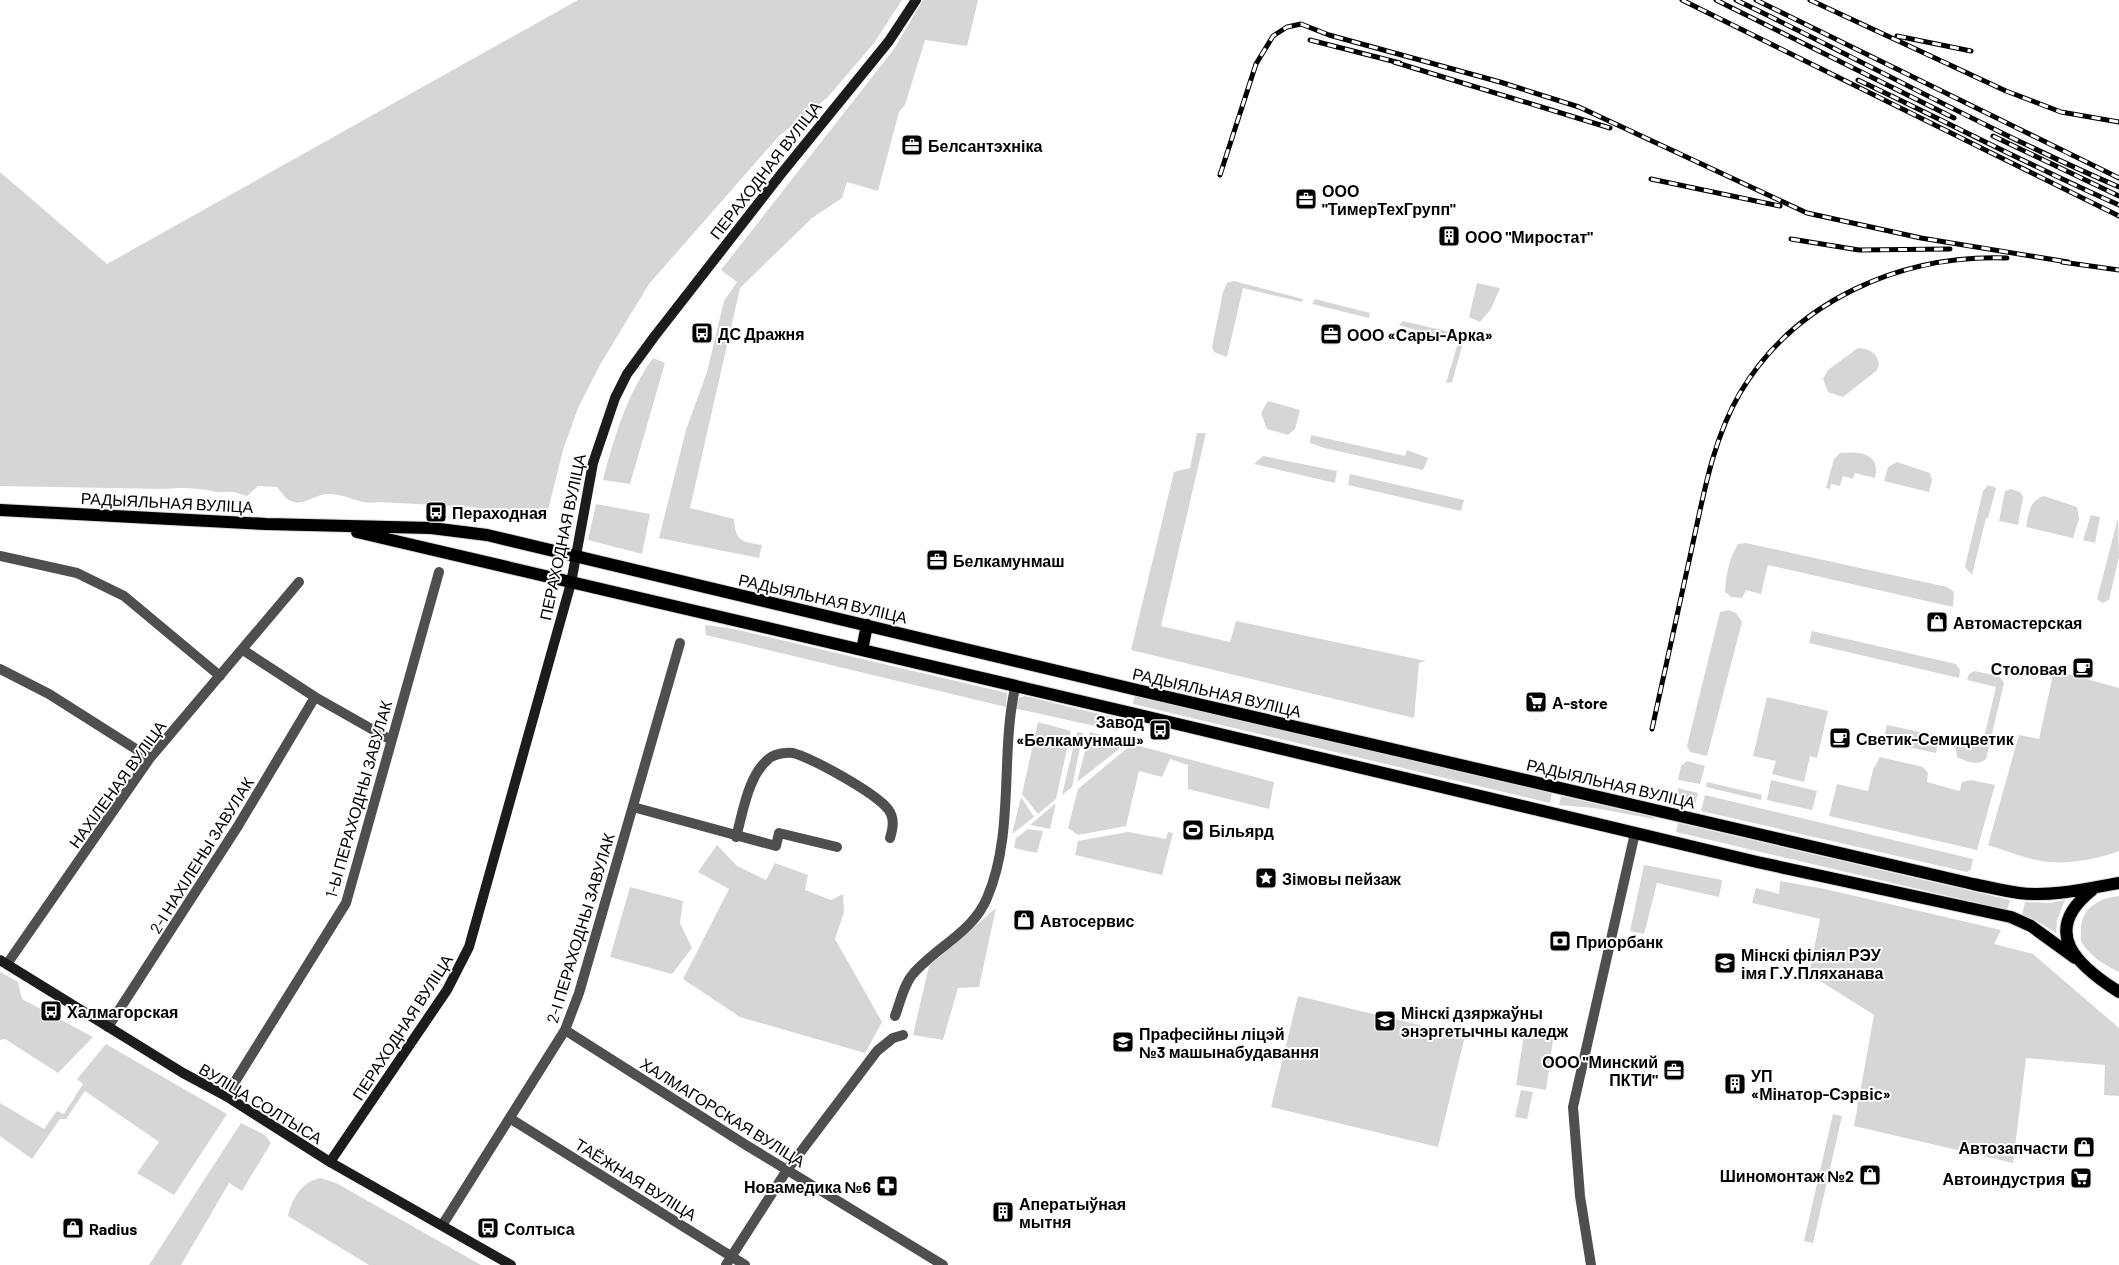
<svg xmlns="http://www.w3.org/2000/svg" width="2119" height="1265" viewBox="0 0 2119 1265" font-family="Barlow,sans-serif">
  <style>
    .green { fill: #d6d6d6 }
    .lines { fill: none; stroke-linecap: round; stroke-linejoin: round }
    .primary-casing { stroke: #dbdbdb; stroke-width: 14 }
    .street { stroke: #4f4f4f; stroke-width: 10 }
    .secondary { stroke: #1c1c1c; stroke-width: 10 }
    .primary { stroke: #000; stroke-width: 12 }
    .rail-casing { stroke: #000; stroke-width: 5 }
    .rail { stroke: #fff; stroke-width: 3; stroke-dasharray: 9; stroke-linecap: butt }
    .labels { text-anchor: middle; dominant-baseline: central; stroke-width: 4; stroke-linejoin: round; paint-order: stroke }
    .poi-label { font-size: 16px; font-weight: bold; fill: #000; stroke: #fff; text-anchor: start }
    .street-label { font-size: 16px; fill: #000; stroke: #fff }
  </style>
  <rect width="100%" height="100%" fill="#fff"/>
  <!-- green -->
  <path class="green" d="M578 0H902L874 43 827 98 779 136 649 284 601 363 578 408 563 450 547 514 543 519 537 521 473 507 378 502C360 506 347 493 328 494 317 494 304 505 294 502 287 501 282 493 277 487L258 486 247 496C242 495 237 492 232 492 227 491 221 493 216 492 200 488 181 487 165 489L0 486V172L107 264Z
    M923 0H978L967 46 925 40 905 105 899 112 878 191 847 182 842 198 812 218 740 288 690 508 734 519C735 541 742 542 762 545L759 558 659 538 686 430 707 372 724 301 737 282 721 270 894 49Z
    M1234 281 1303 299 1302 302 1243 288 1227 357 1214 352 1212 347 1223 292 1227 283Z
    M1477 283 1500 288 1491 309 1480 322 1469 317Z
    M1315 299 1370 313 1369 318 1312 304Z
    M1403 321 1463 335 1464 340 1452 382 1446 383 1458 343 1399 325Z
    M1858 348C1869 349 1878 352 1879 366L1876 371 1843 397 1828 392 1823 379 1828 370Z
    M653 358 665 363 630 484 603 480C614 437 627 394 653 358Z
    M1268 401 1300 410 1295 429 1288 435 1267 429 1261 413Z
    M1197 433H1206L1161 626 1230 642 1236 621 1426 661 1419 663 1414 718 1131 650 1174 472 1190 468Z
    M1311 435 1405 456 1407 450 1428 458 1423 470 1324 448 1310 443Z
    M1840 453C1860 451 1881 453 1875 478L1855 473 1853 479 1843 476 1840 486 1831 484 1830 489 1826 488 1834 459Z
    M1263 456 1337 471 1335 483 1254 464Z
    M1897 462 1930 473 1932 479 1929 492 1884 481 1888 467Z
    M1350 474 1464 500 1461 511 1348 485Z
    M1988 485 1996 488 1988 518H1986L1972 575 1965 567 1983 491Z
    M2011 489 2020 492 2023 497 2018 525 1999 521 2005 491Z
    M2044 496 2077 507 2079 519 2073 538 2026 527C2029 513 2029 501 2044 496Z
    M596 504 650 514 642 554 588 540Z
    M2091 515 2100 517 2095 543 2083 540Z
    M2118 518 2119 557 2109 600 2102 603 2097 599Z
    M1746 543 1947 587 1954 592 1953 607 1768 565 1761 594 1746 590 1742 598 1731 597 1725 592C1726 574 1729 559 1738 544Z
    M1729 610 1736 613 1742 622 1707 756 1690 752 1687 746 1720 612Z
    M705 625 734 629 1007 693 1006 707 706 635Z
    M1812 631 1956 664 1960 670 1959 678 1809 643Z
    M2054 670 2119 688V851C2097 859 2072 864 2049 862 2029 860 2007 851 1988 845L2019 735 2039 739Z
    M1974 671 1999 676 2004 683 1986 759C1976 767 1967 761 1957 757L1955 740 1982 746 1996 687 1967 680 1969 674Z
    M1135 695 1552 793 1550 803 1133 704Z
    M1025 696 1120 719 1117 731 1014 708 1018 698Z
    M1767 697 1828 711 1817 758 1810 756 1804 782 1772 774 1776 761 1753 756Z
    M1038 722 1071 731 1056 799 1038 814 1022 794Z
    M1887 725 1939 736 1936 753 1883 742Z
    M1077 732 1083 733 1072 787 1062 795Z
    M1090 732 1128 742 1077 782Z
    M1132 744 1274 782 1269 809 1188 789V765L1170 759 1162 777 1139 771 1126 826 1078 835 1068 828 1078 789Z
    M1880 757 1923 767 1928 773 1927 782 1960 791 1962 782 1971 780 1995 785 1977 850 1829 816 1837 784 1868 791 1873 770Z
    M1687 761 1705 766 1700 784 1678 780 1681 766Z
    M1771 780 1817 791 1812 810 1767 800Z
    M1707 782 1762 795 1761 800 1706 787Z
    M1677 788 1698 793 1694 809 1682 802Z
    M1705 795 1973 859 1971 869 1967 872 1701 811Z
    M1561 796 1654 817V819L1595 808 1559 805Z
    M1021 797 1034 817 1012 834Z
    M1056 803 1050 829 1030 825Z
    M1678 823 2010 900 2007 910 1676 832Z
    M1028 829 1043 831 1037 853 1014 848 1016 838Z
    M1128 832 1166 839 1168 832 1173 833 1162 875 1075 855 1078 841Z
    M717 845 737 866 766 880 775 863 808 875 805 890 831 900 843 894 844 912 835 939 882 1022 865 1053 740 1017 683 979 729 889 698 872Z
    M1644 865 1722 880 1719 897 1657 883 1644 934 1630 931Z
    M1780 881 1825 889 2001 930 1994 944 2033 954 2119 1028V1096L2104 1095 2105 1065 2026 1058 2013 1163 1854 1126 1874 1015 1809 974 1820 919 1752 903 1756 888 1779 894Z
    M630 887 683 901 680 923 692 948 672 974 610 957Z
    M2119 896V972C2105 965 2091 957 2082 943 2080 940 2081 936 2081 932 2080 909 2098 898 2119 896Z
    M2065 900 2057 920 2056 933 2037 921 2022 915 2025 902 2050 903Z
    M996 908 979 987 958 988 943 1040 913 1035 929 966Z
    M0 972 18 982 22 999 93 1037 58 1073 5 1039 0 1040Z
    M1298 996 1465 1036 1438 1147 1271 1107Z
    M1525 1029 1554 1033 1546 1090 1516 1085Z
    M106 1044 227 1114 174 1195 137 1173 159 1142 85 1091 66 1119H60L32 1159 0 1136V1103L44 1129 57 1111 64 1114 83 1084 77 1079Z
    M1521 1090 1533 1092 1527 1119 1515 1117Z
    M1833 1114 1842 1116 1813 1243 1804 1241Z
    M241 1123 265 1135 271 1143 242 1191 229 1183 181 1265H149Z
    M320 1178 336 1183 481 1265H369L288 1216C292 1198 302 1182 320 1178Z"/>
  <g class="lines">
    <!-- primary casing -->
    <g class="primary-casing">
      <path id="primary" d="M0 510 266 524 431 528 487 535 1133 689 1973 884C1988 887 2004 891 2019 893 2052 897 2086 889 2119 883
        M357 532 1127 712 1757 862 2011 917 2031 926 2075 958
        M862 650 867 625
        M2092 890C2039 932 2078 966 2119 992"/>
    </g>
    <!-- street -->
    <path class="street" d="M0 556 77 573 124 596 220 676
      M243 650 315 697 391 740
      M0 669 49 694 150 758
      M633 807 776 846 779 833 837 847
      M736 837C743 813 748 773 771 757 776 754 786 752 793 753 814 759 874 792 888 809 895 818 893 828 890 838
      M7 964 150 758 299 582
      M895 1016C900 1003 904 984 913 974 936 947 973 932 987 898 1015 833 1000 755 1015 688
      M108 1027 238 826 315 697
      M565 1030 746 1145 943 1265
      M226 1096 346 903 439 572
      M511 1119 745 1265
      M443 1224 565 1030 579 993 680 643
      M726 1265 787 1170 877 1051 893 1038 903 1035
      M1591 1265 1580 1196 1573 1107 1635 833"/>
    <!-- secondary -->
    <path class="secondary" d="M0 960 183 1073 226 1096 330 1162 511 1265
      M330 1162 447 990 469 947 571 583 593 463 615 398 627 374 654 337 781 174 889 41 916 0"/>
    <!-- primary -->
    <use href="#primary" class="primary"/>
    <!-- rail casing -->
    <g class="rail-casing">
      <path id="rail" d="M1682 0 2119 216
        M1716 0 1954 118
        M1736 0C1864 61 1989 131 2119 187
        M1756 0 2119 178
        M1810 0 2006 91 2061 112 2119 122
        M1897 36 1971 51
        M1310 40 1400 63
        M1394 62 1610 128
        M1858 80C1945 121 2031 166 2119 205
        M1993 136 2119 196
        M1220 175 1256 64 1273 36 1287 27 1301 24 1329 35 1500 82 1579 107 1807 213 1921 238 2068 262
        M1651 179 1780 206
        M1791 239 1859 250 1950 249
        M2062 262 2119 270
        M1652 729C1665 670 1678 611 1691 552 1703 498 1712 441 1740 393 1795 300 1902 254 2007 258"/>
    </g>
    <!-- rail -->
    <use href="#rail" class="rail"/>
  </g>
  <!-- icons -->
  <defs>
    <g id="office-square" transform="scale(1.125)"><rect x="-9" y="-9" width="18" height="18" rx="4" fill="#000" stroke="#fff"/><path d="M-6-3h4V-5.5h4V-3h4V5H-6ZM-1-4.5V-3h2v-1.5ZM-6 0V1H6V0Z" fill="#fff"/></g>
    <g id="building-square" transform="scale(1.125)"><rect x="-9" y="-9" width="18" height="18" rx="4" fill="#000" stroke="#fff"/><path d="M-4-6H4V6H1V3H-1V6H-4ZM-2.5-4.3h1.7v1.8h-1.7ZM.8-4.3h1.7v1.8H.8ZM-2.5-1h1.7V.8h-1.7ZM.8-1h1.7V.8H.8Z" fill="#fff"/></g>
    <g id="bus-square" transform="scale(1.125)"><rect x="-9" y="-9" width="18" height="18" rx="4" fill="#000" stroke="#fff"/><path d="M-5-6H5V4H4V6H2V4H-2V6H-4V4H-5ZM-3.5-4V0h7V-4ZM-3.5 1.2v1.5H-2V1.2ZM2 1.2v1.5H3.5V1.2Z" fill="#fff"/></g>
    <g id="shop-square" transform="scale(1.125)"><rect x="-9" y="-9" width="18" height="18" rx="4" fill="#000" stroke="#fff"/><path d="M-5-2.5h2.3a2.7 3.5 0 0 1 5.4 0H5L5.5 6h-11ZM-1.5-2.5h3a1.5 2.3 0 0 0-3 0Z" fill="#fff"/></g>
    <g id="cafe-square" transform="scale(1.125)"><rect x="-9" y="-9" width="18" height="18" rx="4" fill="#000" stroke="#fff"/><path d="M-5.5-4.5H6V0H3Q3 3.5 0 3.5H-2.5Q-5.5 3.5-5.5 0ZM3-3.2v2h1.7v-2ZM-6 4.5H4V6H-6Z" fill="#fff"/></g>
    <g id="supermarket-square" transform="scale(1.125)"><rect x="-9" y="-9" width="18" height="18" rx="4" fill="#000" stroke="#fff"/><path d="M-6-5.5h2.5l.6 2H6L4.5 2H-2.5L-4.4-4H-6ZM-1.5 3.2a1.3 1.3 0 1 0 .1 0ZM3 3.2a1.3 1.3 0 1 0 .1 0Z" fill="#fff"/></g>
    <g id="stadium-square" transform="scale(1.125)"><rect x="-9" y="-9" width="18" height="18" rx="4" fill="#000" stroke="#fff"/><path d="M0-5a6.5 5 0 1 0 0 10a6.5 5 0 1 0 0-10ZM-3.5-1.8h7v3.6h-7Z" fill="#fff"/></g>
    <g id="sight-square" transform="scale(1.125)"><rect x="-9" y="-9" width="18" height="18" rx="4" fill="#000" stroke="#fff"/><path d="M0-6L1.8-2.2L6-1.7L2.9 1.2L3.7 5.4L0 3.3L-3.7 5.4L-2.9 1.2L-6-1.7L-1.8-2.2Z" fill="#fff"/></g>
    <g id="bank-square" transform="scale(1.125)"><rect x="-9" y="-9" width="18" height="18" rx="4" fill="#000" stroke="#fff"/><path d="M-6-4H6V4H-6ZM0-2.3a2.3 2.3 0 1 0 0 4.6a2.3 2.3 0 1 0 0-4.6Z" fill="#fff"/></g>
    <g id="university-square" transform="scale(1.125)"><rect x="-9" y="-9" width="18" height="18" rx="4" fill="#000" stroke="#fff"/><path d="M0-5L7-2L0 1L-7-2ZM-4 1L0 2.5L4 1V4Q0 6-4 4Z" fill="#fff"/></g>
    <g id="pharmacy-square" transform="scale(1.125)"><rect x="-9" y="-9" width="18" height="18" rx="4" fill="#000" stroke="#fff"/><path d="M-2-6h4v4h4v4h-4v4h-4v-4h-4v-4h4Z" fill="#fff"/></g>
  </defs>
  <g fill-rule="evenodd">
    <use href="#office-square" x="912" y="145"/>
    <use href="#office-square" x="1306" y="199"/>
    <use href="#building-square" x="1449" y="236"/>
    <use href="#bus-square" x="702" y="333"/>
    <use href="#office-square" x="1331" y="334"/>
    <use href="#bus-square" x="436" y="512"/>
    <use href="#office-square" x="937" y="560"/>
    <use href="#shop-square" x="1937" y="622"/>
    <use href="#cafe-square" x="2083" y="668"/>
    <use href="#supermarket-square" x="1536" y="702"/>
    <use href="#bus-square" x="1160" y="730"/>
    <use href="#cafe-square" x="1840" y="738"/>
    <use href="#stadium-square" x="1193" y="830"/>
    <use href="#sight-square" x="1266" y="878"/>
    <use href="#shop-square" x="1024" y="920"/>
    <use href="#bank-square" x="1560" y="941"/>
    <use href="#university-square" x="1725" y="963"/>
    <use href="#bus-square" x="51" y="1011"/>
    <use href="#university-square" x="1385" y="1021"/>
    <use href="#university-square" x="1123" y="1042"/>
    <use href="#office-square" x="1674" y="1070"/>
    <use href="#building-square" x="1735" y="1084"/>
    <use href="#shop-square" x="2084" y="1147"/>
    <use href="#shop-square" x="1870" y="1175"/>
    <use href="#supermarket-square" x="2081" y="1178"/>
    <use href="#pharmacy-square" x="887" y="1186"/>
    <use href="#building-square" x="1003" y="1212"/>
    <use href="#shop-square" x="73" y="1228"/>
    <use href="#bus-square" x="488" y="1228"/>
  </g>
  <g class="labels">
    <!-- poi labels -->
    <g class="poi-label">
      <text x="928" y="145">Белсантэхніка</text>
      <text x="1322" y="190">ООО<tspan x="1322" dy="18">"ТимерТехГрупп"</tspan></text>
      <text x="1465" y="236">ООО "Миростат"</text>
      <text x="718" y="333">ДС Дражня</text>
      <text x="1347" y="334">ООО «Сары-Арка»</text>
      <text x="452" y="512">Пераходная</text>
      <text x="953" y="560">Белкамунмаш</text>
      <text x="1953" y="622">Автомастерская</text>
      <text x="2067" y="668" text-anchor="end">Столовая</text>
      <text x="1552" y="702">А-store</text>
      <text x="1144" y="721" text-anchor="end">Завод<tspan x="1144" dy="18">«Белкамунмаш»</tspan></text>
      <text x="1856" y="738">Светик-Семицветик</text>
      <text x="1209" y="830">Більярд</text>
      <text x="1282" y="878">Зімовы пейзаж</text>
      <text x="1040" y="920">Автосервис</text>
      <text x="1576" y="941">Приорбанк</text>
      <text x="1741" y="954">Мінскі філіял РЭУ<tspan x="1741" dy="18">імя Г.У.Пляханава</tspan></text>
      <text x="67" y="1011">Халмагорская</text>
      <text x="1401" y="1012">Мінскі дзяржаўны<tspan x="1401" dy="18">энэргетычны каледж</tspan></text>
      <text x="1139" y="1033">Прафесійны ліцэй<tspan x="1139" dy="18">№3 машынабудавання</tspan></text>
      <text x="1658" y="1061" text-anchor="end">ООО "Минский<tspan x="1658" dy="18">ПКТИ"</tspan></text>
      <text x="1751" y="1075">УП<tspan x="1751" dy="18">«Мінатор-Сэрвіс»</tspan></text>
      <text x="2068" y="1147" text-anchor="end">Автозапчасти</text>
      <text x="1854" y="1175" text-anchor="end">Шиномонтаж №2</text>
      <text x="2065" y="1178" text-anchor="end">Автоиндустрия</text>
      <text x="871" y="1186" text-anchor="end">Новамедика №6</text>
      <text x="1019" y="1203">Аператыўная<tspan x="1019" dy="18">мытня</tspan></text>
      <text x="89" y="1228">Radius</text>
      <text x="504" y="1228">Солтыса</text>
    </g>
    <!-- street labels -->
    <g class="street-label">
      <text transform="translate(765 170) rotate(-52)">ПЕРАХОДНАЯ ВУЛІЦА</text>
      <text transform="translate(167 502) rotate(3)">РАДЫЯЛЬНАЯ ВУЛІЦА</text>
      <text transform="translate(562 537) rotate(-78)">ПЕРАХОДНАЯ ВУЛІЦА</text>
      <text transform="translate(823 598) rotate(13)">РАДЫЯЛЬНАЯ ВУЛІЦА</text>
      <text transform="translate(1217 692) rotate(13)">РАДЫЯЛЬНАЯ ВУЛІЦА</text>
      <text transform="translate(1611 783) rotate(13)">РАДЫЯЛЬНАЯ ВУЛІЦА</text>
      <text transform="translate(117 784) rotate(-54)">НАХІЛЕНАЯ ВУЛІЦА</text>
      <text transform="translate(358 799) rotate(-74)">1-Ы ПЕРАХОДНЫ ЗАВУЛАК</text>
      <text transform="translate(201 855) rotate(-58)">2-І НАХІЛЕНЫ ЗАВУЛАК</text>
      <text transform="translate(580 928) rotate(-73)">2-І ПЕРАХОДНЫ ЗАВУЛАК</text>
      <text transform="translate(402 1027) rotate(-57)">ПЕРАХОДНАЯ ВУЛІЦА</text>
      <text transform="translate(261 1103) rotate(31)">ВУЛІЦА СОЛТЫСА</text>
      <text transform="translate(723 1112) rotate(32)">ХАЛМАГОРСКАЯ ВУЛІЦА</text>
      <text transform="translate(636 1179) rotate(32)">ТАЁЖНАЯ ВУЛІЦА</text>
    </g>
  </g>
</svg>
